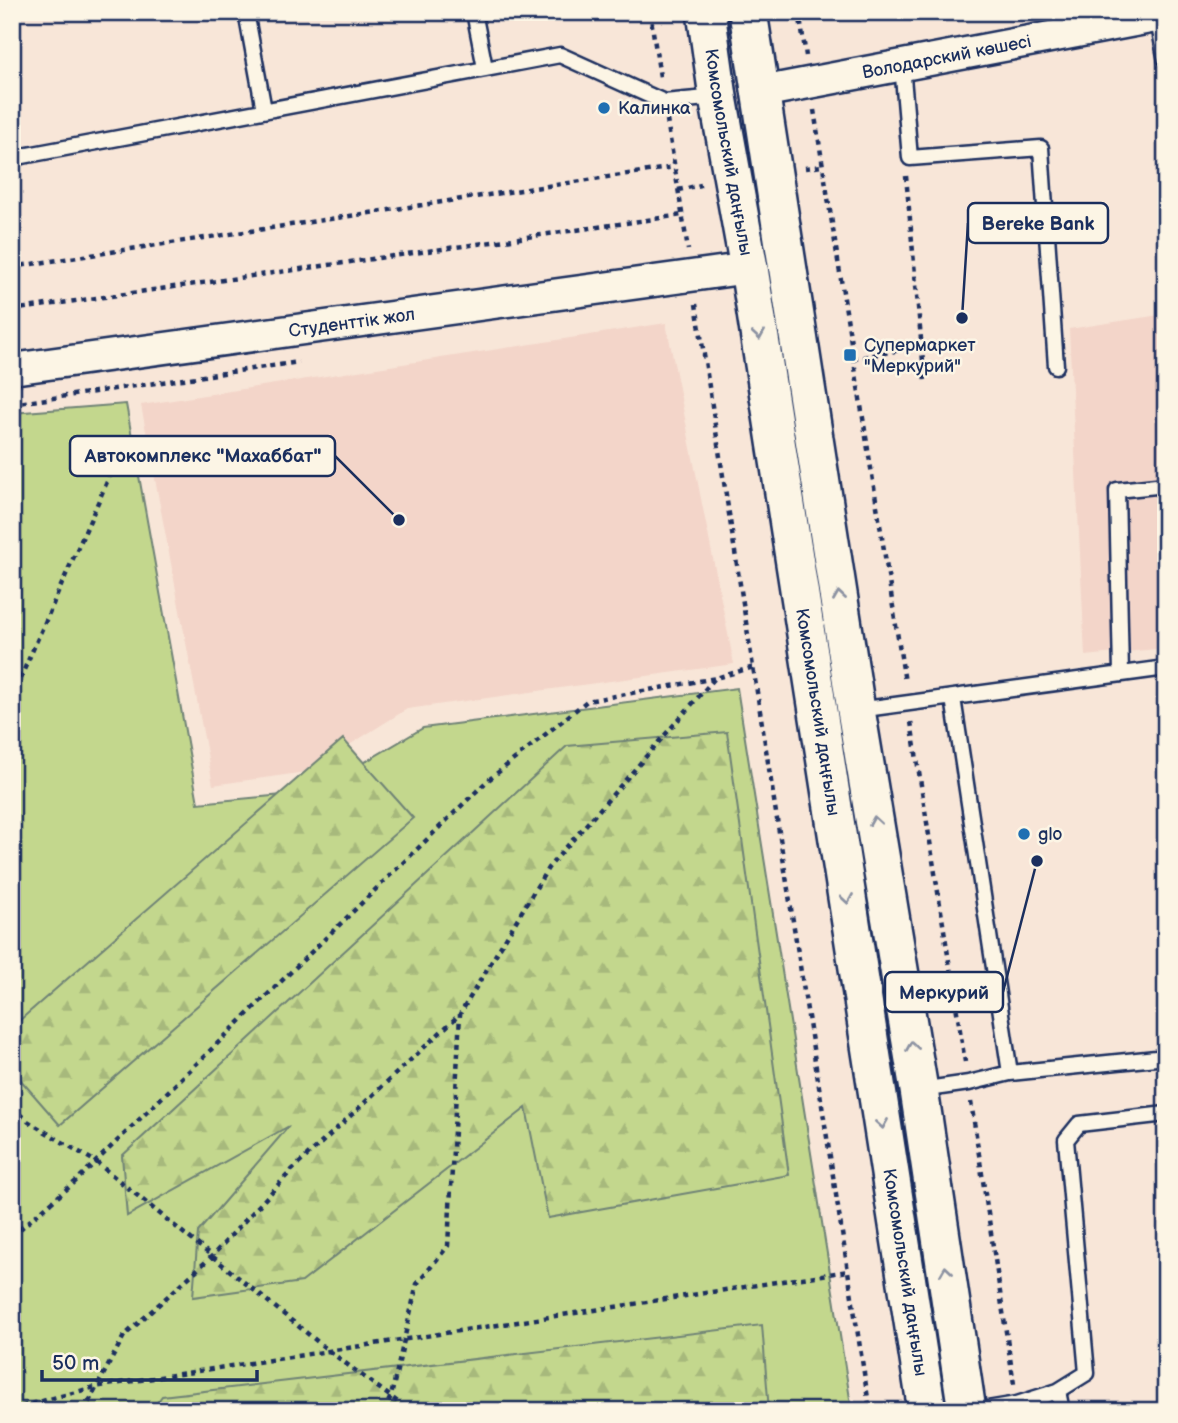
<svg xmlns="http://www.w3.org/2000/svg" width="1178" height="1423" viewBox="0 0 1178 1423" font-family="'Balsamiq Sans',sans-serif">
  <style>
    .built { fill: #f3d5c9 }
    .green { fill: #c3d78d; stroke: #6f8376; stroke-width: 2 }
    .forest { fill: url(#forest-firs); stroke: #6f8376; stroke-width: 2 }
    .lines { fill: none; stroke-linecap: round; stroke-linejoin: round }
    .service-casing { stroke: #1b2f5e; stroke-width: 19 }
    .minor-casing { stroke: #1b2f5e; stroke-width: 35 }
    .tertiary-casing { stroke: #1b2f5e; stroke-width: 42 }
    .path { stroke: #1b2f5e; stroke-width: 4.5; stroke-dasharray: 5 5; stroke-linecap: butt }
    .service { stroke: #fcf5e5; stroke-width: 14 }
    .minor { stroke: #fcf5e5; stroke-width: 30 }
    .tertiary { stroke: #fcf5e5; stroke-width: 37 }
    .oneway { stroke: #8c92a2 }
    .poi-dot { fill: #1f6fb2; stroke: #fcf5e5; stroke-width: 2.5 }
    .labels { text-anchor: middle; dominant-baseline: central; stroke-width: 5; stroke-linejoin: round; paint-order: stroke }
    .street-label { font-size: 18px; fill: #1b2f5e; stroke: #fcf5e5 }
    .poi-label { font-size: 18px; fill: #1b2f5e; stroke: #fcf5e5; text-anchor: start }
    .leader { fill: none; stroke: #1b2f5e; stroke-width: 2.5 }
    .callout-dot { fill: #1b2f5e; stroke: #fcf5e5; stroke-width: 2.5 }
    .callout { fill: #fcf5e5; stroke: #1b2f5e; stroke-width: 2.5 }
    .callout-label { font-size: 19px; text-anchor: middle; font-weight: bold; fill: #1b2f5e }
  </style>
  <defs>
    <pattern id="forest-firs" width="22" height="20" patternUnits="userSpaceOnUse" patternTransform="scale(1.75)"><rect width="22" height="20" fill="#c3d78d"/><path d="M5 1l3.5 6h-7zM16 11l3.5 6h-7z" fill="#a7b97c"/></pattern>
  </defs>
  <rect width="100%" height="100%" fill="#f8e6d8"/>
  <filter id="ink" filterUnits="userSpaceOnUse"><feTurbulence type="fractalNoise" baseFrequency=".0143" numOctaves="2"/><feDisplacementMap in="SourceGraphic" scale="14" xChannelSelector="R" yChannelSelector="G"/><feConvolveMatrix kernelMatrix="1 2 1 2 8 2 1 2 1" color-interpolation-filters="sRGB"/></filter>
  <g filter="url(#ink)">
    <!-- built -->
    <path class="built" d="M1166 314V648L1085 656 1069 329Z
      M666 323 734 664 407 709 306 772 213 785 141 405Z"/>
    <!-- green -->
    <path class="green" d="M126 404 198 803 314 792 423 728 737 688 852 1411H12V413Z"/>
    <!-- forest -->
    <path class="forest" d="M727 732 789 1175 548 1218 526 1108 302 1282 193 1297 198 1232 289 1126 127 1216 122 1156 567 746Z
      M343 739 413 818 60 1125 12 1070V1027Z
      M762 1325 769 1411H151L162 1396Z"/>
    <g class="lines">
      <!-- service casing -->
      <g class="service-casing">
        <path id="service" d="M246 12 264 110
          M474 12 485 68
          M1157 16 1166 61
          M902 65 910 158 1041 148 1056 366
          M12 158 560 55 664 102 718 97
          M1121 673 1117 490 1166 485
          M953 698 1010 1073
          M858 710 1166 668
          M920 1090 969 1083 1010 1073 1166 1057
          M1058 1391 1062 1411
          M975 1411 1017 1404 1058 1391 1087 1373 1066 1140 1079 1124 1166 1114"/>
      </g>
      <!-- minor casing -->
      <g class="minor-casing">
        <g id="minor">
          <path id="s1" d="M761 92 1166 15"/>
          <path id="s2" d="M12 369 749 268"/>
        </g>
      </g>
      <!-- tertiary casing -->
      <g class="tertiary-casing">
        <g id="tertiary">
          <path id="s3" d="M706 12 718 97 749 268 927 1411"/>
          <path d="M748 12 856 710 919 1090 967 1411"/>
        </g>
      </g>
      <!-- path -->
      <path class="path" d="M650 12 660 77
        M799 12 806 56
        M814 110 905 682
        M667 120 688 250
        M805 168 823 166
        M906 176 925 383
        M678 190 701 185
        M12 267 674 167
        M696 304 870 1411
        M12 310 682 215
        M853 359 921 346
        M12 404 299 362
        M12 697 114 466
        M911 722 965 1062
        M971 1102 1014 1384
        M12 1108 29 1122 96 1162 329 1351 410 1411
        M12 1236 75 1182 486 782 587 701 716 678 754 667
        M12 1409 95 1387 848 1271
        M84 1411 124 1336 211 1257 292 1170 459 1015
        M384 1411 391 1396 417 1284 448 1246 460 1014 548 868 715 678"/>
      <!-- service -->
      <use href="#service" class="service"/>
      <!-- minor -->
      <use href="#minor" class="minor"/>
      <!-- tertiary -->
      <use href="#tertiary" class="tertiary"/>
    </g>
    <!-- one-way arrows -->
    <defs><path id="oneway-chevron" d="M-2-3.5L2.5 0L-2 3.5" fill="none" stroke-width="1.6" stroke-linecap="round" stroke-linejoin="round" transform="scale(1.75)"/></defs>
    <g class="oneway">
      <use href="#oneway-chevron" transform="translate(759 335) rotate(81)"/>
      <use href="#oneway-chevron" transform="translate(839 596) rotate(-98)"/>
      <use href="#oneway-chevron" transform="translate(875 821) rotate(-99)"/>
      <use href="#oneway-chevron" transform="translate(847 899) rotate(81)"/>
      <use href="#oneway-chevron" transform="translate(912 1046) rotate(-99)"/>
      <use href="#oneway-chevron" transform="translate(882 1124) rotate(81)"/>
      <use href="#oneway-chevron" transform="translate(946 1271) rotate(-98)"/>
    </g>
  </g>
  <!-- markers -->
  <g class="poi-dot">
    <circle cx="604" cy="108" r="7"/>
    <rect x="843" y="348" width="14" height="14" rx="3.5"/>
    <circle cx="1024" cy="834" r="7"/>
  </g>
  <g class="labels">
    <!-- street labels -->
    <g class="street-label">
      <text stroke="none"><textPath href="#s1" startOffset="189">Володарский көшесі</textPath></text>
      <text stroke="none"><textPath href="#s3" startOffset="142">Комсомольский даңғылы</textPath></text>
      <text stroke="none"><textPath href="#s2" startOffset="343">Студенттік жол</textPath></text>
      <text stroke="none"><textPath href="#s3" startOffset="709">Комсомольский даңғылы</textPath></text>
      <text stroke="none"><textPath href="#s3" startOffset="1276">Комсомольский даңғылы</textPath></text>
    </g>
    <!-- poi labels -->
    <g class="poi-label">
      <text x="618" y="108">Калинка</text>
      <text x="864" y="345">Супермаркет<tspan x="864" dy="21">"Меркурий"</tspan></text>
      <text x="1038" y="834">glo</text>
    </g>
  </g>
  <!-- callouts -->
  <path class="leader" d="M962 318L968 223M399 520L335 456M1037 861L1003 992"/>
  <g class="callout-dot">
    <circle cx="962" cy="318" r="7"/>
    <circle cx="399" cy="520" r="7"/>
    <circle cx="1037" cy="861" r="7"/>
  </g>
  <g class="callout">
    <rect x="968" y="203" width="140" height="40" rx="7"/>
    <rect x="70" y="436" width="265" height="40" rx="7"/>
    <rect x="885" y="972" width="118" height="40" rx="7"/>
  </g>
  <g class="callout-label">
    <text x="1038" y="230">Bereke Bank</text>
    <text x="203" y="462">Автокомплекс "Махаббат"</text>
    <text x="944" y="999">Меркурий</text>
  </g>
  <!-- margin -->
  <rect width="1178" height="1423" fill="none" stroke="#fcf5e5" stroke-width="42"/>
  <rect x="21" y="21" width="1136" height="1381" fill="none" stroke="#1b2f5e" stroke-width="2.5" filter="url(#ink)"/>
  <!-- scale -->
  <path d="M42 1370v10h215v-10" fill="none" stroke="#1b2f5e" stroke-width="3.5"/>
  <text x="52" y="1370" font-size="21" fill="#1b2f5e" stroke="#fcf5e5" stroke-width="5" paint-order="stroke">50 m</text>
</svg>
